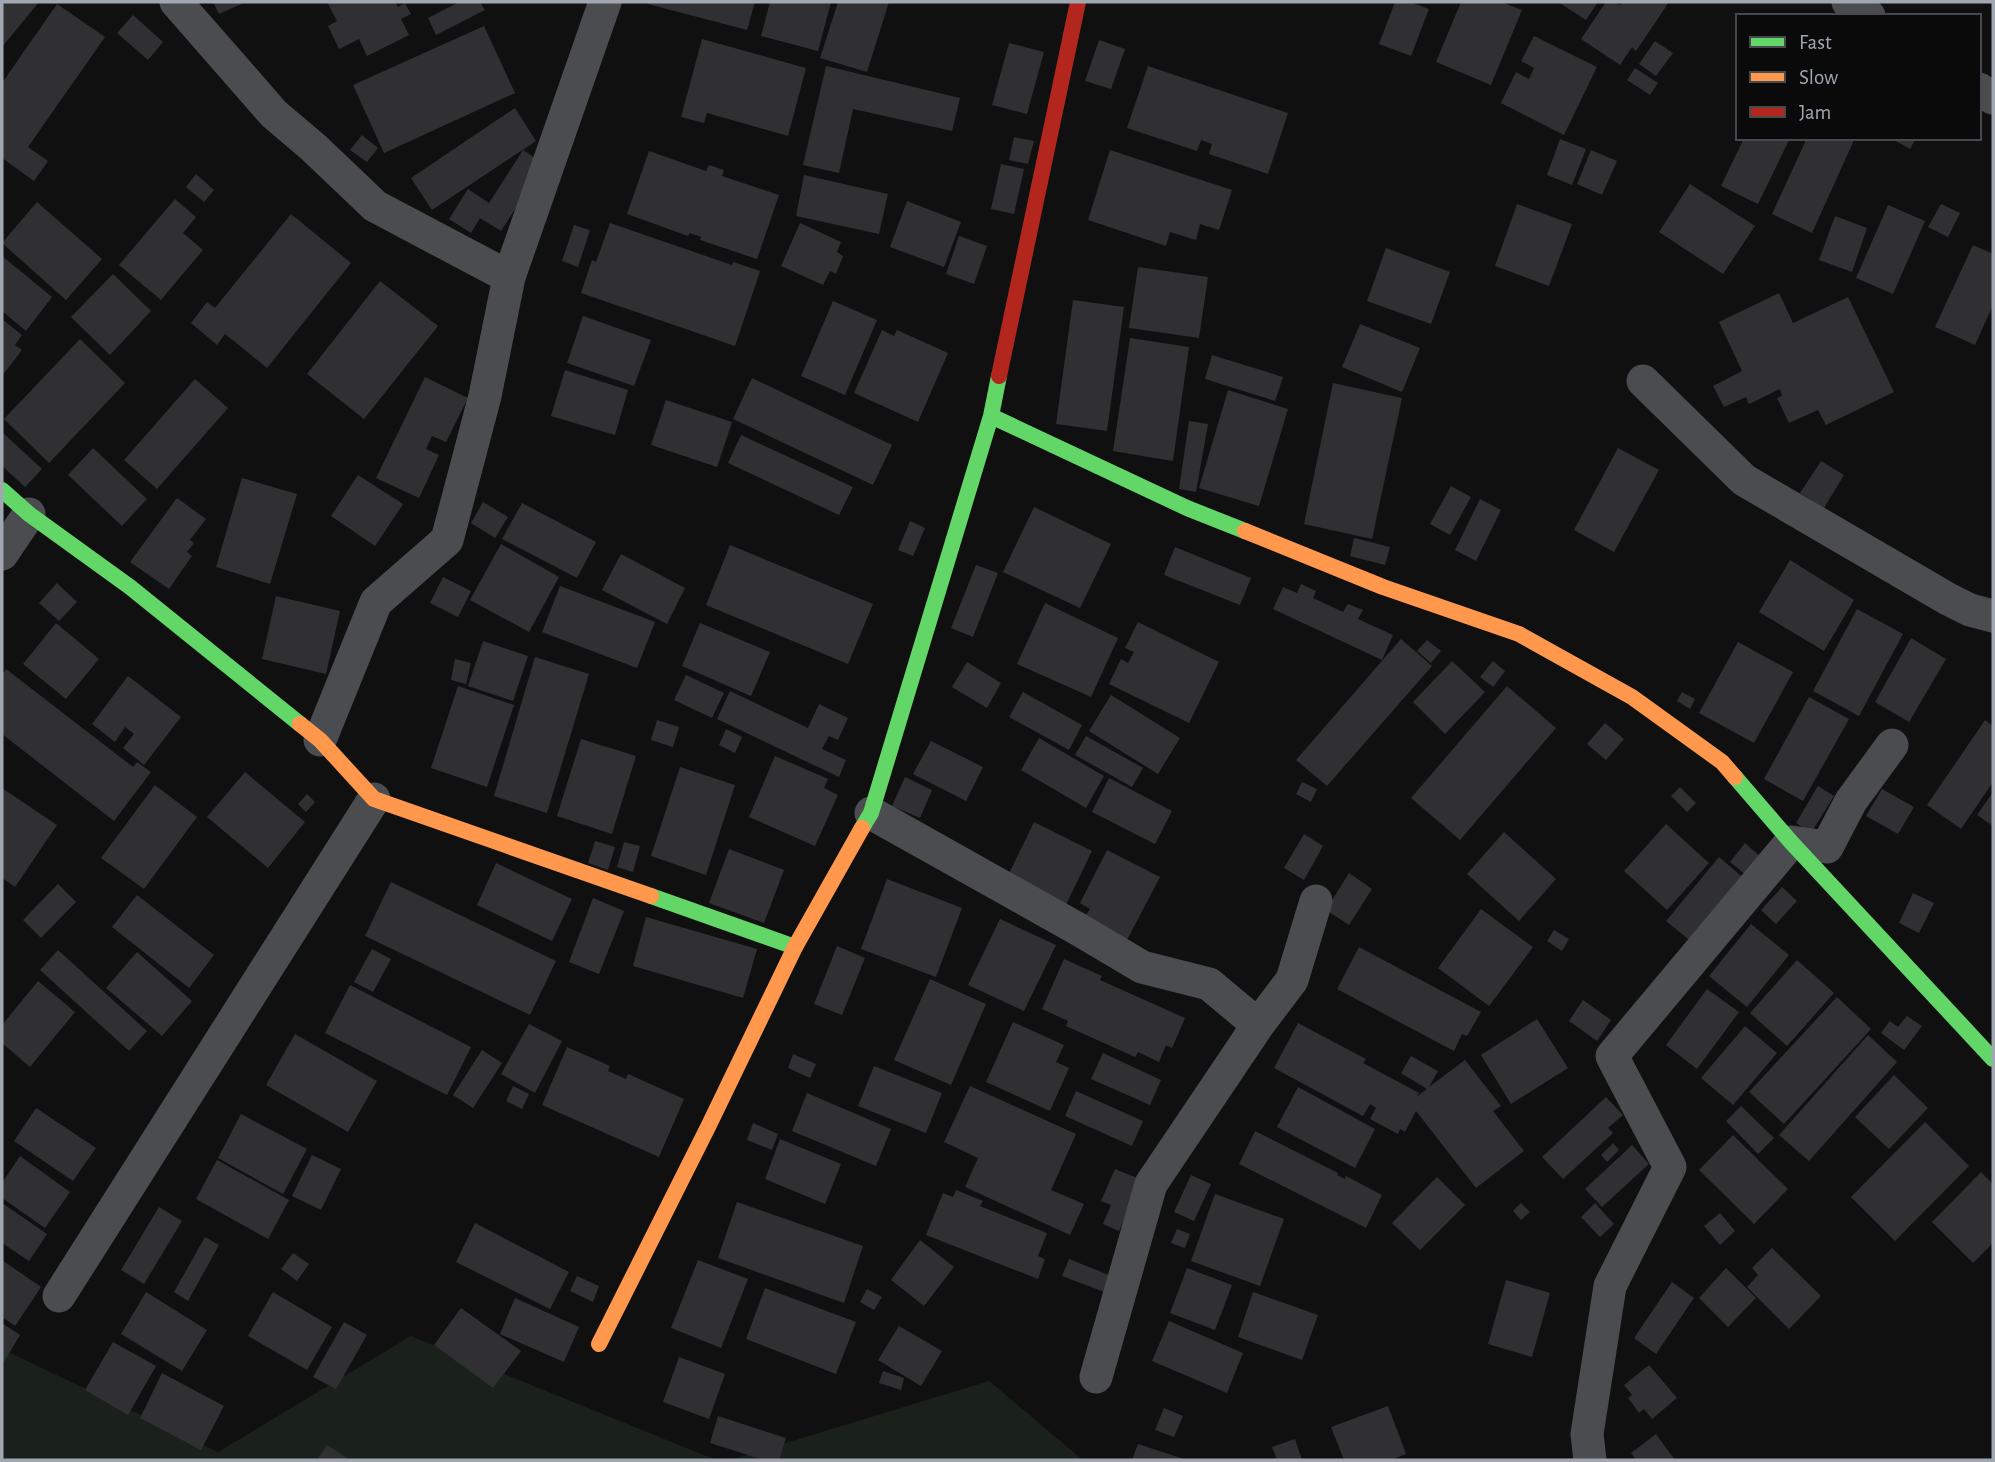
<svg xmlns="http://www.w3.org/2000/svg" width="1995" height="1462" viewBox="0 0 1995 1462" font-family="'Alegreya Sans',sans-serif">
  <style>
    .green { fill: #1a201a }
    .building { fill: #303033 }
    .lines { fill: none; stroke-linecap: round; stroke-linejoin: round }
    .street { stroke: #4a4c4f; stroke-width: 33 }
    .fast { stroke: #63d668; stroke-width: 16 }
    .slow { stroke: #ff974d; stroke-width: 16 }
    .jam { stroke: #b3261e; stroke-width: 16 }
  </style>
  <rect width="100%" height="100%" fill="#101010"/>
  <!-- green -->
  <path class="green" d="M411 1336 716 1460H2V1349L218 1452Z
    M989 1381 1083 1460H730Z"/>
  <!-- building -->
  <path class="building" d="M2 2H39L2 47Z
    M213 2H246L219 14Z
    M327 2H395L398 7 405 3 411 14 401 19 409 35 367 56 359 39 339 49 328 26 337 21Z
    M459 2H480L485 10 436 35 428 18Z
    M648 2H755L747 30 648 4Z
    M770 2H831L818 51 761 36Z
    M838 2H889L867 72 820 58Z
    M1395 2H1410L1429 9 1411 56 1379 44Z
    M1461 2H1501L1522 10 1491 85 1436 62Z
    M1558 2H1598L1586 20Z
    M1606 2H1615L1620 5 1623 2H1669L1636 51 1632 47 1620 65 1581 39Z
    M57 4 105 37 28 147 48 161 34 181 2 158V83Z
    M133 15 163 42 148 60 117 33Z
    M484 26 515 93 384 153 353 85Z
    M1534 36 1597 67 1564 135 1501 103 1516 72 1529 79 1534 68 1521 61Z
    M702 39 806 68 788 136 707 113 704 123 681 117Z
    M1099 40 1125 49 1111 89 1085 81Z
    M1655 41 1673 53 1656 76 1639 64Z
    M1009 43 1044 52 1027 114 992 105Z
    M826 66 960 98 952 131 853 109 839 173 803 165Z
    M1148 66 1288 113 1268 174 1209 154 1212 144 1201 140 1197 151 1127 128Z
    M1635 68 1658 83 1650 95 1627 80Z
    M515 108 536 141 432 210 411 178Z
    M362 135 378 148 367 162 350 150Z
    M1014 137 1034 141 1028 164 1009 160Z
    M1744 138H1790L1758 204 1721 186Z
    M1807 138H1855L1812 233 1772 214Z
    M1890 138H1916L1910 149Z
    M1560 139 1586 149 1572 185 1547 175Z
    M523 150 544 164 501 231 480 218 471 233 449 219 468 189 489 203Z
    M1110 150 1232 190 1219 230 1200 224 1196 240 1170 232 1166 246 1088 220Z
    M1591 150 1617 161 1602 195 1577 184Z
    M649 151 706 171 709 165 724 170 722 176 779 195 757 259 700 240 701 237 690 233 688 236 627 214Z
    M1001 164 1024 169 1014 214 991 209Z
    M196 174 214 190 204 202 186 187Z
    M804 175 888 194 879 234 796 216Z
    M1690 184 1755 226 1723 274 1659 232Z
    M175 199 196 217 183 233 203 250 161 300 119 265Z
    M907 201 961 222 944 267 890 247Z
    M37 202 102 259 66 300 2 243Z
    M1517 204 1572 224 1549 286 1495 266Z
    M1941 204 1960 213 1948 237 1928 227Z
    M1888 205 1925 221 1893 294 1856 278Z
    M291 214 351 263 267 368 225 334 217 345 191 323 207 302 215 308Z
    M1835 216 1867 228 1852 272 1819 260Z
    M610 223 732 265 733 262 760 271 735 346 581 293 592 260 596 262Z
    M800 223 841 242 837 252 843 256 836 274 830 271 823 285 781 266Z
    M574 225 590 230 578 267 562 261Z
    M959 236 987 246 974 284 946 274Z
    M1973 245 1993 254V305L1975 345 1935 327Z
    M1386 248 1450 272 1431 324 1367 301Z
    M2 256 52 297 26 331 2 311Z
    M1138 267 1208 277 1199 338 1129 328Z
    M113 274 151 311 110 355 71 317Z
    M380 281 438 326 364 419 307 374Z
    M1779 293 1793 323 1848 297 1894 392 1826 425 1818 410 1789 423 1777 398 1782 396 1780 389 1749 404 1746 397 1724 407 1713 386 1742 371 1719 322Z
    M1073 300 1124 307 1107 431 1056 424Z
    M833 301 877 320 845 395 801 376Z
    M583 316 651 340 634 386 567 363Z
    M2 319 22 335 15 345 22 350 2 376Z
    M1360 324 1420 348 1402 392 1342 367Z
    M882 330 894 336 897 330 948 353 918 422 854 393Z
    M1130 338 1189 347 1173 461 1113 451Z
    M80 339 125 383 49 463 4 419Z
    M1212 355 1283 377 1275 401 1205 379Z
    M565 370 628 390 615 435 551 416Z
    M425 377 468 398 446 442 432 436 426 449 439 455 419 498 376 478Z
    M752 378 892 445 873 485 733 419Z
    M195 379 228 408 157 489 124 460Z
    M1333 383 1402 398 1372 539 1304 524Z
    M1228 390 1288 409 1259 506 1199 488Z
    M666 400 732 422 717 467 651 445Z
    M1189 421 1208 424 1196 492 1179 489Z
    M2 432 42 469 25 487 2 466Z
    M741 435 853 487 839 515 728 463Z
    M93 448 147 499 122 526 68 475Z
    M1618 448 1659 470 1614 552 1574 530Z
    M1821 461 1844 475 1824 508 1800 493Z
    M358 475 403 504 375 546 331 516Z
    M242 478 297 494 270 584 216 567Z
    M1451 486 1471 497 1450 535 1430 524Z
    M177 498 206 519 190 540 194 543 187 552 192 556 169 589 130 562Z
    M1480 499 1501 510 1476 561 1455 550Z
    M483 502 508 517 495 538 471 523Z
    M522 503 596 542 577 578 502 539Z
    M1034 507 1111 544 1080 608 1003 572Z
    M910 521 925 528 913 556 898 550Z
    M1354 538 1390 547 1385 565 1350 556Z
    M501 544 559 577 529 632 470 600Z
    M730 545 873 604 848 664 706 605Z
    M1175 547 1251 578 1240 605 1164 575Z
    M621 554 685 588 667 624 602 590Z
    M1790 560 1854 600 1824 651 1759 612Z
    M976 565 998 573 973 637 951 628Z
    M443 577 471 591 458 617 430 603Z
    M57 583 77 602 59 621 39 603Z
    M1301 584 1316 591 1313 598 1343 612 1348 604 1363 610 1358 619 1393 635 1382 660 1273 609 1283 587 1297 593Z
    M560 586 655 622 637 668 542 632Z
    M276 596 340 611 326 674 262 659Z
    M1045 603 1118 638 1091 697 1017 664Z
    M1857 609 1903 634 1859 716 1813 691Z
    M1138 622 1219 662 1189 723 1109 684 1121 659 1128 663 1134 652 1125 648Z
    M56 623 99 659 66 699 23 664Z
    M700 623 770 652 751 696 682 666Z
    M1911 638 1946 659 1909 722 1875 702Z
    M1401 639 1432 666 1327 786 1296 760Z
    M1427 640 1441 651 1431 663 1417 651Z
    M483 641 528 656 513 701 468 686Z
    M1738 642 1793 672 1754 743 1699 713Z
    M535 657 589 674 547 813 494 796Z
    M455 659 471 663 466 684 451 680Z
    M1452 661 1485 692 1445 734 1413 702Z
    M1493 661 1505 671 1493 687 1480 677Z
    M967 662 1001 683 987 708 952 687Z
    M6 669 133 767 137 762 151 772 114 821 2 734V675Z
    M686 675 724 693 712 718 674 700Z
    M128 676 181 717 144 765 123 748 134 734 125 727 115 742 92 724Z
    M458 686 514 705 487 787 431 768Z
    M1507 686 1556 728 1460 840 1411 798Z
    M730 691 808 728 819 704 848 718 838 740 829 736 822 749 846 760 839 777 717 719Z
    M1023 692 1082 725 1069 750 1009 717Z
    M1682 692 1695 699 1690 709 1677 701Z
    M1111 695 1180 738 1158 774 1089 731Z
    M1809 697 1849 719 1803 801 1764 779Z
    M657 720 679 727 673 747 651 740Z
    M1985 720 1993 726V782L1961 829 1927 805Z
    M1605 723 1624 739 1606 760 1587 744Z
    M726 729 742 737 735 753 719 745Z
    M1086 736 1143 768 1132 787 1075 755Z
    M1039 738 1104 776 1086 808 1021 770Z
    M581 739 636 756 612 834 557 816Z
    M931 741 983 767 966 801 913 774Z
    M775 756 828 779 824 788 838 795 815 846 749 817Z
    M680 767 735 785 706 875 651 856Z
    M245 772 305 822 268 868 207 817Z
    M905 777 932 790 920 818 892 806Z
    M1109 778 1172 811 1155 844 1092 812Z
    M1302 782 1317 789 1311 802 1296 794Z
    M155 785 197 817 144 889 101 858Z
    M1818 786 1834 796 1811 833 1796 823Z
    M1680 787 1696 803 1687 812 1671 796Z
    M2 788 57 825 15 887 2 878Z
    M1882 789 1914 807 1898 834 1866 816Z
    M1993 792V826L1977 815Z
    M307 794 315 802 306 812 298 804Z
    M1034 822 1092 851 1062 913 1004 884Z
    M1666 824 1709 863 1667 910 1624 871Z
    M1504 832 1556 879 1519 921 1467 874Z
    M1304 834 1323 846 1304 880 1284 868Z
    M595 841 615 847 608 870 588 863Z
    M624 842 640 846 633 872 617 867Z
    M1745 843 1761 857 1746 875 1730 862Z
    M729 849 784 870 764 923 709 903Z
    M1107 850 1160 877 1127 940 1084 918 1090 909 1080 903Z
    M1719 857 1746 880 1693 943 1666 921Z
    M496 863 572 899 552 941 477 905Z
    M1349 873 1372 889 1349 925 1326 910Z
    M887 879 962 908 936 977 861 949Z
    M391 882 556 961 530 1015 365 936Z
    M58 884 76 902 41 938 23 920Z
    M1782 887 1797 901 1776 924 1761 910Z
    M1913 893 1934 903 1919 933 1899 923Z
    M137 895 214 955 189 988 112 927Z
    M593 898 624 911 599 974 569 962Z
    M1481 909 1533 947 1489 1006 1438 968Z
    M646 917 757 949 743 998 633 966Z
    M1000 919 1056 945 1024 1011 968 985Z
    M1751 924 1789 955 1747 1007 1709 976Z
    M1554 930 1569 939 1562 951 1547 941Z
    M837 946 865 958 842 1015 814 1004Z
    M1359 947 1481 1012 1467 1036 1462 1034 1454 1051 1337 989Z
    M372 949 391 959 373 992 354 982Z
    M58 950 147 1031 129 1051 40 970Z
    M137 952 192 1001 162 1036 106 988Z
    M1064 959 1102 976 1100 980 1185 1018 1172 1048 1166 1045 1159 1062 1138 1052 1135 1057 1066 1026 1068 1021 1042 1009Z
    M1797 960 1834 993 1787 1046 1750 1013Z
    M930 979 986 1004 951 1085 894 1060Z
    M38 981 75 1012 30 1067 2 1043V1025Z
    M350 985 471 1047 447 1095 325 1033Z
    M1707 989 1739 1012 1697 1069 1666 1045Z
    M1837 997 1871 1029 1784 1124 1749 1092Z
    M1583 1000 1611 1020 1597 1041 1569 1021Z
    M1907 1016 1922 1026 1904 1050 1881 1033 1890 1021 1898 1027Z
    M1537 1019 1568 1068 1511 1104 1481 1055Z
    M1013 1022 1064 1045 1056 1062 1069 1068 1050 1111 986 1082Z
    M1298 1023 1366 1059 1363 1063 1419 1093 1416 1097 1427 1089 1401 1073 1411 1056 1438 1071 1429 1087 1465 1060 1501 1106 1493 1111 1524 1151 1476 1188 1416 1111 1405 1132 1400 1129 1398 1134 1370 1119 1376 1108 1370 1104 1363 1116 1274 1068Z
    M529 1024 562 1041 535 1093 501 1074Z
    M1745 1026 1777 1053 1733 1105 1701 1078Z
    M295 1034 377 1081 348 1132 266 1085Z
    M1868 1035 1897 1062 1809 1161 1779 1135Z
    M567 1047 610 1066 608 1071 626 1079 628 1074 684 1099 659 1157 542 1105Z
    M482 1050 502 1063 473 1108 453 1095Z
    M1103 1053 1161 1080 1150 1105 1091 1079Z
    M793 1054 816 1064 810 1078 788 1068Z
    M874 1066 942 1093 926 1133 858 1106Z
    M1894 1075 1928 1108 1889 1149 1855 1117Z
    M513 1086 529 1094 522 1109 506 1101Z
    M970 1086 1076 1134 1051 1190 1084 1204 1070 1235 965 1187 978 1158 944 1142Z
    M1298 1087 1375 1129 1355 1168 1277 1127Z
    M1076 1091 1143 1121 1132 1146 1065 1116Z
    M807 1093 891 1129 876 1166 792 1131Z
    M1606 1097 1623 1115 1608 1128 1613 1133 1563 1179 1542 1157Z
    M1741 1106 1774 1138 1758 1154 1726 1121Z
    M36 1108 96 1148 73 1181 14 1141Z
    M241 1114 307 1149 283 1194 218 1158Z
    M1925 1122 1969 1166 1895 1241 1851 1197Z
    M753 1123 778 1134 772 1150 747 1140Z
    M1255 1131 1338 1173 1337 1175 1345 1179 1346 1176 1382 1195 1366 1228 1239 1164Z
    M1733 1135 1788 1189 1754 1224 1699 1170Z
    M780 1139 841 1164 825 1204 765 1179Z
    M1613 1143 1619 1150 1607 1162 1601 1155Z
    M1632 1145 1649 1164 1602 1207 1585 1189Z
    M312 1155 341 1169 321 1210 292 1196Z
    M20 1156 70 1192 45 1228 2 1198V1183Z
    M217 1160 289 1200 268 1239 196 1199Z
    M1115 1169 1142 1180 1119 1231 1103 1224 1111 1205 1101 1201Z
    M1981 1172 1993 1184V1243L1973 1263 1932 1222Z
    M1191 1175 1211 1184 1194 1221 1174 1212Z
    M1437 1177 1465 1205 1420 1250 1392 1223Z
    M956 1190 983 1201 980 1206 1047 1233 1038 1256 1045 1259 1038 1279 926 1235 943 1193 953 1197Z
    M1215 1194 1284 1219 1260 1286 1191 1261Z
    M737 1202 863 1246 844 1303 718 1258Z
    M2 1203 47 1234 29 1261 2 1243Z
    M1521 1203 1530 1212 1521 1220 1513 1211Z
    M1595 1203 1614 1224 1600 1237 1581 1217Z
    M159 1207 182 1221 144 1284 121 1270Z
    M1720 1213 1735 1231 1720 1245 1704 1226Z
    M475 1223 569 1272 550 1309 456 1262Z
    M1177 1229 1190 1234 1185 1248 1171 1243Z
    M205 1237 219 1245 188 1301 174 1292Z
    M920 1240 954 1267 924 1306 891 1280Z
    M1772 1248 1821 1296 1789 1329 1747 1287 1758 1275 1752 1268Z
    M293 1253 309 1264 297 1281 281 1269Z
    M1069 1259 1114 1277 1107 1293 1062 1276Z
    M2 1260 41 1287 15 1326 2 1317Z
    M698 1260 748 1279 721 1348 671 1328Z
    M1187 1268 1232 1285 1215 1330 1170 1313Z
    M1726 1268 1756 1298 1728 1327 1699 1298Z
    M577 1276 599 1286 593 1302 570 1291Z
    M1506 1280 1550 1293 1532 1357 1488 1344Z
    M1672 1282 1694 1298 1656 1354 1634 1338Z
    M765 1288 856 1322 836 1374 746 1339Z
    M867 1289 882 1297 874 1310 860 1302Z
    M146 1292 207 1330 182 1371 121 1334Z
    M273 1292 332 1327 307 1370 248 1336Z
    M1253 1292 1318 1315 1302 1360 1238 1337Z
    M515 1298 579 1327 564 1362 500 1334Z
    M461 1308 521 1351 493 1388 434 1345Z
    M1169 1321 1243 1353 1227 1393 1152 1361Z
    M344 1322 367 1335 336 1389 313 1377Z
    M2 1323 20 1335 2 1365Z
    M899 1326 942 1351 921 1386 878 1360Z
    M113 1342 156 1366 128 1415 85 1390Z
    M679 1357 725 1374 709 1419 663 1402Z
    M1649 1365 1677 1398 1652 1419 1644 1409 1639 1413 1628 1398 1632 1395 1624 1385Z
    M883 1371 904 1378 901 1390 879 1383Z
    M162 1373 224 1406 201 1450 140 1418Z
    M1388 1406 1406 1454 1391 1460H1344L1331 1427Z
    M1164 1408 1183 1416 1174 1437 1155 1430Z
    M718 1416 786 1438 779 1460H764L710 1443Z
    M1656 1434 1675 1460H1636L1631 1453Z
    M1295 1439 1302 1460H1277L1272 1447Z
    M1138 1444 1187 1460H1132Z
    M327 1445 350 1460H317Z"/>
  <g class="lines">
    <!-- street -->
    <path class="street" d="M176 2 274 114 313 147 375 206 509 277
      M1848 2 1869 16
      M1979 89 1993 98
      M1643 381 1744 480 1948 599 1970 610 1993 616
      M2 554 29 514
      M320 740 376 602 447 540 485 396 509 277 605 2
      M871 813 1078 929 1142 967 1209 984 1258 1025 1292 980 1316 901
      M59 1296 374 799
      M1096 1377 1151 1184 1258 1025
      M1590 1460 1587 1434 1610 1286 1670 1167 1612 1056 1791 842 1827 847 1851 801 1892 745"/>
    <!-- fast -->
    <path class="fast" d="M991 416 1187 508 1245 531
      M2 490 29 514 130 587 300 724
      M1735 777 1791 842 1993 1059
      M862 828 871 813 991 416 999 376
      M651 896 795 947"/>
    <!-- slow -->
    <path class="slow" d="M1245 531 1383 587 1519 634 1632 697 1722 762 1735 777
      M300 724 320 740 374 799 651 896
      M599 1344 709 1125 795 947 862 828"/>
    <!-- jam -->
    <path class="jam" d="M999 376 1078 2"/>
  </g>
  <!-- border -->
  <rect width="1995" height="1462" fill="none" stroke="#a1a7b1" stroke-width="7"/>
  <!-- legend -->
  <rect x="1736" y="14" width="245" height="126" fill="#0a0a0b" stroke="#46494d" stroke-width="2"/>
  <rect x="1750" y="37" width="35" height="10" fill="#63d668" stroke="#46494d" stroke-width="2"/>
  <text x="1799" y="49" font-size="21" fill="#a1a7b1">Fast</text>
  <rect x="1750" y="72" width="35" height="10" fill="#ff974d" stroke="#46494d" stroke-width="2"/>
  <text x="1799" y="84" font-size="21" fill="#a1a7b1">Slow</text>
  <rect x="1750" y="107" width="35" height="10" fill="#b3261e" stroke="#46494d" stroke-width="2"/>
  <text x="1799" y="119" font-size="21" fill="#a1a7b1">Jam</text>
</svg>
